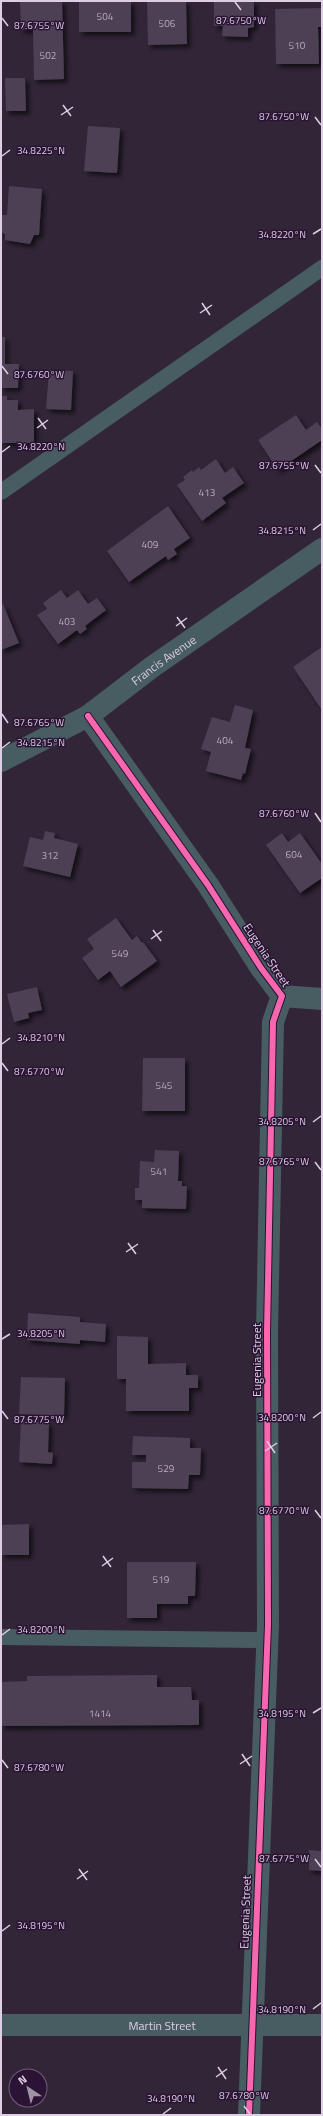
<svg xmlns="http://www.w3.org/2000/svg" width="323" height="2116" viewBox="0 0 323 2116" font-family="'Titillium Web',sans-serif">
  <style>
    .building { fill: #4e3f54; filter: url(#shadow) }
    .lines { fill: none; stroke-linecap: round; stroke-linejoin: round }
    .service { stroke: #485d61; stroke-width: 16 }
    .minor { stroke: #485d61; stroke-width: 22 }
    .cycleway-casing { stroke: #2a1334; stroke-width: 8 }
    .cycleway { stroke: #f766af; stroke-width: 6 }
    .ticks { fill: none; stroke: #ddcee4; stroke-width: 1.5 }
    .labels { text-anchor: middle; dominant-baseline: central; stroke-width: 3; stroke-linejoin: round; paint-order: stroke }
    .number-label { font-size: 10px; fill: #b9aac0 }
    .street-label { font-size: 12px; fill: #ddcee4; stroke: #2a1334 }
    .ticks-label { font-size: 10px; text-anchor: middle; fill: #ddcee4; stroke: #2a1334; stroke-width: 3; stroke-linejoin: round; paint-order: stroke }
  </style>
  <defs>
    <filter id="shadow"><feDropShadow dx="3.5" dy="3.5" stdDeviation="2" flood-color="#0009"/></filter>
  </defs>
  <rect width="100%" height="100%" fill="#312537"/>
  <!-- building -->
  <path class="building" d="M20 1H62L64 79 34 80 33 30H21Z
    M79 1H131V32H79Z
    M147 1H186L187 44 148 45Z
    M214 1H254V27L248 28V37L222 36 223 26H214Z
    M322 8V27H318L319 64H276L275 9Z
    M5 78H25L26 111H6Z
    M88 126 120 128 117 173 84 171Z
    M9 186 42 189 39 235H34L30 244 5 240V234L1 232 2 215H7Z
    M1 337H5V364H19L18 388H1Z
    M49 370 73 371 71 410 46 409Z
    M1 396H7V400H18V410L34 409V443H1Z
    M296 415 306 430 317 422 322 429V440L278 470 258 440Z
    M216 459 225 473 233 467 244 483 222 498 226 503 202 521 177 485 185 480 183 477 192 470 193 472 199 467 201 470Z
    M168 506 190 538 174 549 177 554 168 560 166 556 129 582 107 551Z
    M61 590 67 598 78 590 88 604 97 598 106 610 85 626 87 629 80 634 77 630 58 644 37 615 47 609 43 603Z
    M3 604 19 643 1 650V605Z
    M322 647V710L293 667Z
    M235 705 253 710 245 748 251 749 245 774 243 773 241 780 206 771 211 752 201 749 212 717 230 722Z
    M45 831 55 833 54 838 78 844 70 877 23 866 30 837 43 840Z
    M282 833 288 842 300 833 322 864V878L300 893 266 845Z
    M116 918 132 940 137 936 142 943 143 942 157 961 121 987 110 971 98 980 82 958 94 949 87 939Z
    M37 987 42 1010 28 1013 29 1018 14 1022 7 994Z
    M143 1058H185V1111H142Z
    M155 1150 179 1151 178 1181H182V1186H187L186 1209 142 1208V1200H135V1188H139L140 1161 154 1162Z
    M28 1313 80 1317V1322L106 1324 105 1342 80 1340V1344L27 1340Z
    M117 1336 148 1337V1364L186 1363V1375H198V1388H189V1411H126V1379H117Z
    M21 1377 65 1378 64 1416 19 1414Z
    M21 1421 49 1423 48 1452 53 1453 52 1464 19 1462Z
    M133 1436 190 1438V1448H201L200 1475H189L188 1489 132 1488V1462H146V1455H132Z
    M29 1524V1555H1V1525Z
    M127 1562H196L195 1596H188V1604H157V1618H127Z
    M157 1675V1687H191L192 1700H199V1725L1 1726V1682L27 1681V1676Z
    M309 1850 322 1851V1871L309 1870Z"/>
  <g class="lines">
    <!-- service -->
    <path class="service" d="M1 492 322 268
      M1 1637 267 1640"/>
    <!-- minor -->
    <g class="minor">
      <path d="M88 716 208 885 261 968 282 996 273 1022 267 1332 268 1625 249 2115"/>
      <path id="s1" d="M1 761 88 716 152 667 322 549"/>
      <path d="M282 996 322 999"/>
      <path id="s2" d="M1 2025H322"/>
    </g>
    <!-- cycleway casing -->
    <g class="cycleway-casing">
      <path id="cycleway" d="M88 716 208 885 261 968 282 996 273 1022 267 1332 268 1625 249 2115"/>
    </g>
    <!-- cycleway -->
    <use href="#cycleway" class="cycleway"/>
  </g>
  <!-- ticks -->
  <path class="ticks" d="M235 2 241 10M2 18 8 26M63 105 71 116M61 115 73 107M315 117 321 125M2 156 10 150M313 234 321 229M202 303 210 315M200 313 212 305M2 366 8 374M38 418 46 429M37 428 48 420M2 452 10 446M315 465 321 473M313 530 321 524M177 617 185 628M176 626 187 618M2 714 8 723M2 748 10 742M315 813 321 822M153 930 161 941M151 939 162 931M2 1044 10 1038M2 1063 8 1071M313 1122 321 1116M315 1162 321 1170M128 1243 136 1254M126 1252 138 1244M2 1339 10 1334M2 1411 8 1419M313 1418 321 1412M267 1441 275 1453M265 1451 277 1443M315 1510 321 1518M103 1556 111 1567M102 1566 113 1558M2 1635 10 1629M313 1713 321 1708M242 1754 250 1766M2 1760 8 1768M240 1764 252 1756M315 1859 321 1867M79 1869 87 1880M77 1879 88 1871M2 1931 10 1925M313 2009 321 2003M218 2067 226 2079M216 2077 227 2069M244 2106 250 2114M163 2114 171 2108"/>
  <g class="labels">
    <!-- number labels -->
    <g class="number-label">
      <text x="105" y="16">504</text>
      <text x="167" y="23">506</text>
      <text x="297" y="45">510</text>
      <text x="48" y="55">502</text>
      <text x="207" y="492">413</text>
      <text x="150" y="544">409</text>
      <text x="67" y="621">403</text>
      <text x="225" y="740">404</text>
      <text x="294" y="854">604</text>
      <text x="50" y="855">312</text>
      <text x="120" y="953">549</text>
      <text x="164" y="1085">545</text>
      <text x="159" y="1171">541</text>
      <text x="166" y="1468">529</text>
      <text x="161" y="1579">519</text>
      <text x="100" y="1713">1414</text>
    </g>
    <!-- street labels -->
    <g class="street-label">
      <text stroke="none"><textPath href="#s1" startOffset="192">Francis Avenue</textPath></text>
      <text transform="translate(267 955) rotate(56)">Eugenia Street</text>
      <text transform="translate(256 1360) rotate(-90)">Eugenia Street</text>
      <text transform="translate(245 1912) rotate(-88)">Eugenia Street</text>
      <text stroke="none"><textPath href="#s2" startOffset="161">Martin Street</textPath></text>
    </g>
  </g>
  <g class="ticks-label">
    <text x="241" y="24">87.6750°W</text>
    <text x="39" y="29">87.6755°W</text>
    <text x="284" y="120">87.6750°W</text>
    <text x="41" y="154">34.8225°N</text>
    <text x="282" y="238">34.8220°N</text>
    <text x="39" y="378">87.6760°W</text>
    <text x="41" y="450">34.8220°N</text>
    <text x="284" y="469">87.6755°W</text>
    <text x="282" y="534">34.8215°N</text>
    <text x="39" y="726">87.6765°W</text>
    <text x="41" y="746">34.8215°N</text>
    <text x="284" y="817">87.6760°W</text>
    <text x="41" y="1041">34.8210°N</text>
    <text x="39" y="1075">87.6770°W</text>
    <text x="282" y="1125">34.8205°N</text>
    <text x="284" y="1165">87.6765°W</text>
    <text x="41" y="1337">34.8205°N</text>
    <text x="282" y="1421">34.8200°N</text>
    <text x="39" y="1423">87.6775°W</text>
    <text x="284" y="1514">87.6770°W</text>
    <text x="41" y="1633">34.8200°N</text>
    <text x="282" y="1717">34.8195°N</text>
    <text x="39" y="1771">87.6780°W</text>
    <text x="284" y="1862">87.6775°W</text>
    <text x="41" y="1929">34.8195°N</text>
    <text x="282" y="2013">34.8190°N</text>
    <text x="244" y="2099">87.6780°W</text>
    <text x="171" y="2102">34.8190°N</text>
  </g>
  <!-- border -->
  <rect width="323" height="2116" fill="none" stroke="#ddcee4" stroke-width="4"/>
  <!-- north arrow -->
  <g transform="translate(28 2088) rotate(325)"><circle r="19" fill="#2a1334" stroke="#725e7a"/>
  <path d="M0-3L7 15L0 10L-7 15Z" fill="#a193a7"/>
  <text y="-6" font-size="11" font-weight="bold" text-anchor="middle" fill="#ddcee4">N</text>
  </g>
</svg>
